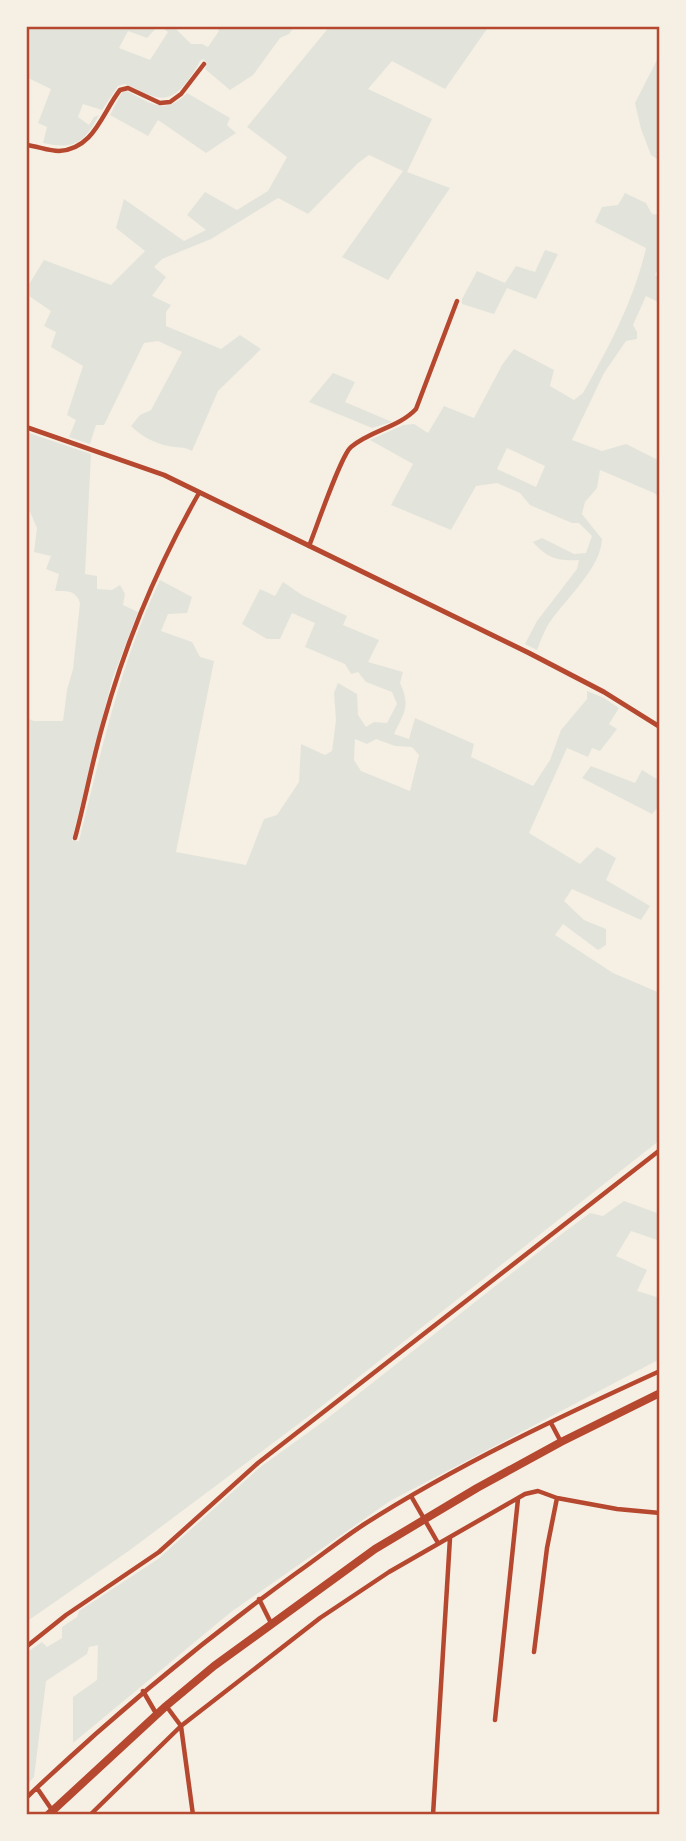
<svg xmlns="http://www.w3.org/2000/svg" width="686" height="1841" viewBox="0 0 686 1841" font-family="'Varela Round',sans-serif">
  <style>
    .green { fill: #e2e4dc; fill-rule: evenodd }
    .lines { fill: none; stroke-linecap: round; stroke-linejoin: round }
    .minor { stroke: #b5482f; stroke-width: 4.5 }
    .tertiary { stroke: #b5482f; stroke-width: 5 }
    .trunk { stroke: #b5482f; stroke-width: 8 }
    .neatline { fill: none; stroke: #b5482f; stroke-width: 2.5 }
  </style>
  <rect width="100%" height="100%" fill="#f6efe4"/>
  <!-- green -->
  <path class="green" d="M26 26H158L147 38 128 31 119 48 150 60 168 32 160 26H173L191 44H202L208 47 219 31 215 26H295L289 34 280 38 253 75 230 90 205 69 207 63 203 59 200 61C197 68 192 74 188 80 167 110 151 95 125 84L118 86 102 110 83 104 78 117 89 125 94 117 99 115C84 143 75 150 43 143L47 127 38 123 51 89 26 77Z
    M330 26H489L445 89 392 61 368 89 432 119 407 172 450 188 388 280 342 257 403 171 369 155 358 163 308 214 278 198 211 239 162 259 154 267 166 277 152 296 171 305 166 312V326L221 349 240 335 261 349 218 391 192 451C184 446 177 448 168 446 154 443 141 436 131 426L140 415 151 410 182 352 158 341 144 343 104 425H96L90 444 69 437 76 420 67 415 83 366 51 347 56 332 44 326 51 311 26 294V289L44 260 111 285 145 251 116 228 124 199 184 241 206 230 187 215 205 192 237 210 268 191 287 157 247 127Z
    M660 54V161L651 155 641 129 635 103Z
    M127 91C150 103 165 116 187 93L230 118 227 125 236 133 206 153 158 120 148 136 110 115 122 92Z
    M625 193 646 203 652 214 660 215V266L655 275 660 277V303L646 296 633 325 637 332V339L626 341 604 373 572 440 602 451 626 444 660 461V498L654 493 600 470 597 488 585 502 582 514 602 539C601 567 568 597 552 619 545 628 541 640 537 650L525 644 537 621 577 569 579 560C558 561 548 559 533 542L542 538 574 554 586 553 592 536 579 523H572L530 505 520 493 497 483 476 486 451 530 391 505 413 464 370 440 403 425 414 424 428 433 444 406 474 418 502 365 514 349 554 370 550 386 574 400 583 393C609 347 634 300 646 248L595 222 602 207 618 205ZM507 448 545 466 536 487 497 469Z
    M545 250 558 254 536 299 507 288 494 314 462 304V299L477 271 505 283 516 266 535 272Z
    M333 373 355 382 345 402 392 422 372 428 309 402Z
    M26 432 91 454 85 574 97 576V589L112 590 120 585 125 594 123 605 138 612 112 680 72 840 79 841C101 752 120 663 160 580L192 597 187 613 168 614 161 631 192 642 200 657 214 661 176 852 246 865 264 819 277 815 299 782 301 744 325 755 332 751 336 720 334 693 338 683 357 694 358 715 366 727 374 722 387 723 397 704 392 692 366 682 358 672 351 674 345 664 305 647 315 623 292 613 280 639H267L242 624 260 589 275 596 283 582 302 595 347 616 343 625 379 640 368 662 403 672 400 683C411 707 404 712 394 734L409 739 415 718 474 744 471 757 533 786 550 760 561 730 587 699V691L604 698 619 708 609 724 617 729 600 751 592 748 588 757 567 748 529 833 580 864 597 847 616 858 606 880 650 906 641 920 572 889 564 901 584 920 606 929V945L598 950 563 924 555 935 613 973 660 993V1140L313 1413 130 1550 26 1622V718L34 721H63L67 690 73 669 80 603C76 590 67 591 55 591L59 574 46 569 51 556 34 552 37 528 30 512H26ZM355 739 367 744 376 739 395 746 412 747 419 755 410 791 361 771 354 760Z
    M591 766 635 783 642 770 660 781V805L652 814 582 778Z
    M624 1201 660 1214V1241L631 1231 616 1256 647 1270 637 1291 660 1298V1359L390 1501 231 1612 73 1743V1697L97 1680 98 1645 89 1647 87 1654 46 1681 34 1777 26 1786V1653L42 1642 47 1647 62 1638V1627L77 1617 79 1611 158 1559 259 1468 324 1421 559 1236 590 1213 603 1216Z"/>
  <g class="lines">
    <!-- minor -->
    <path class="minor" d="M26 145C37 146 48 151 59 151 94 149 102 113 120 90L128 88 160 103 170 102 181 94 204 64
      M309 546C316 529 341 455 351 447 371 430 398 428 416 409L457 301
      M75 838C85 801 92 762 103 724 125 644 158 565 199 493
      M551 1423 561 1442
      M411 1496 438 1543
      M259 1599 271 1623
      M26 1647 66 1615 159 1552 258 1463 660 1150
      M534 1652 547 1548 557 1498
      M143 1691 157 1715
      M167 1707 181 1726 193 1815
      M495 1720 518 1499
      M37 1788 52 1810
      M26 1798C111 1717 200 1643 295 1574 318 1558 340 1540 363 1525 457 1465 559 1417 660 1371
      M90 1815 181 1726 320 1618 389 1572 525 1494 538 1491 557 1498 617 1509 660 1513
      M433 1815 450 1538"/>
    <!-- tertiary -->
    <path class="tertiary" d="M26 427 164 475 529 653 604 692 660 727"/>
    <!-- trunk -->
    <path class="trunk" d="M48 1815 166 1706 214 1666 375 1549 477 1488 561 1442 660 1393"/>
  </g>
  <!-- border -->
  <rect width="686" height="1841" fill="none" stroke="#f6efe4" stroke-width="56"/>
  <rect x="28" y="28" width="630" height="1785" class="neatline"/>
</svg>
